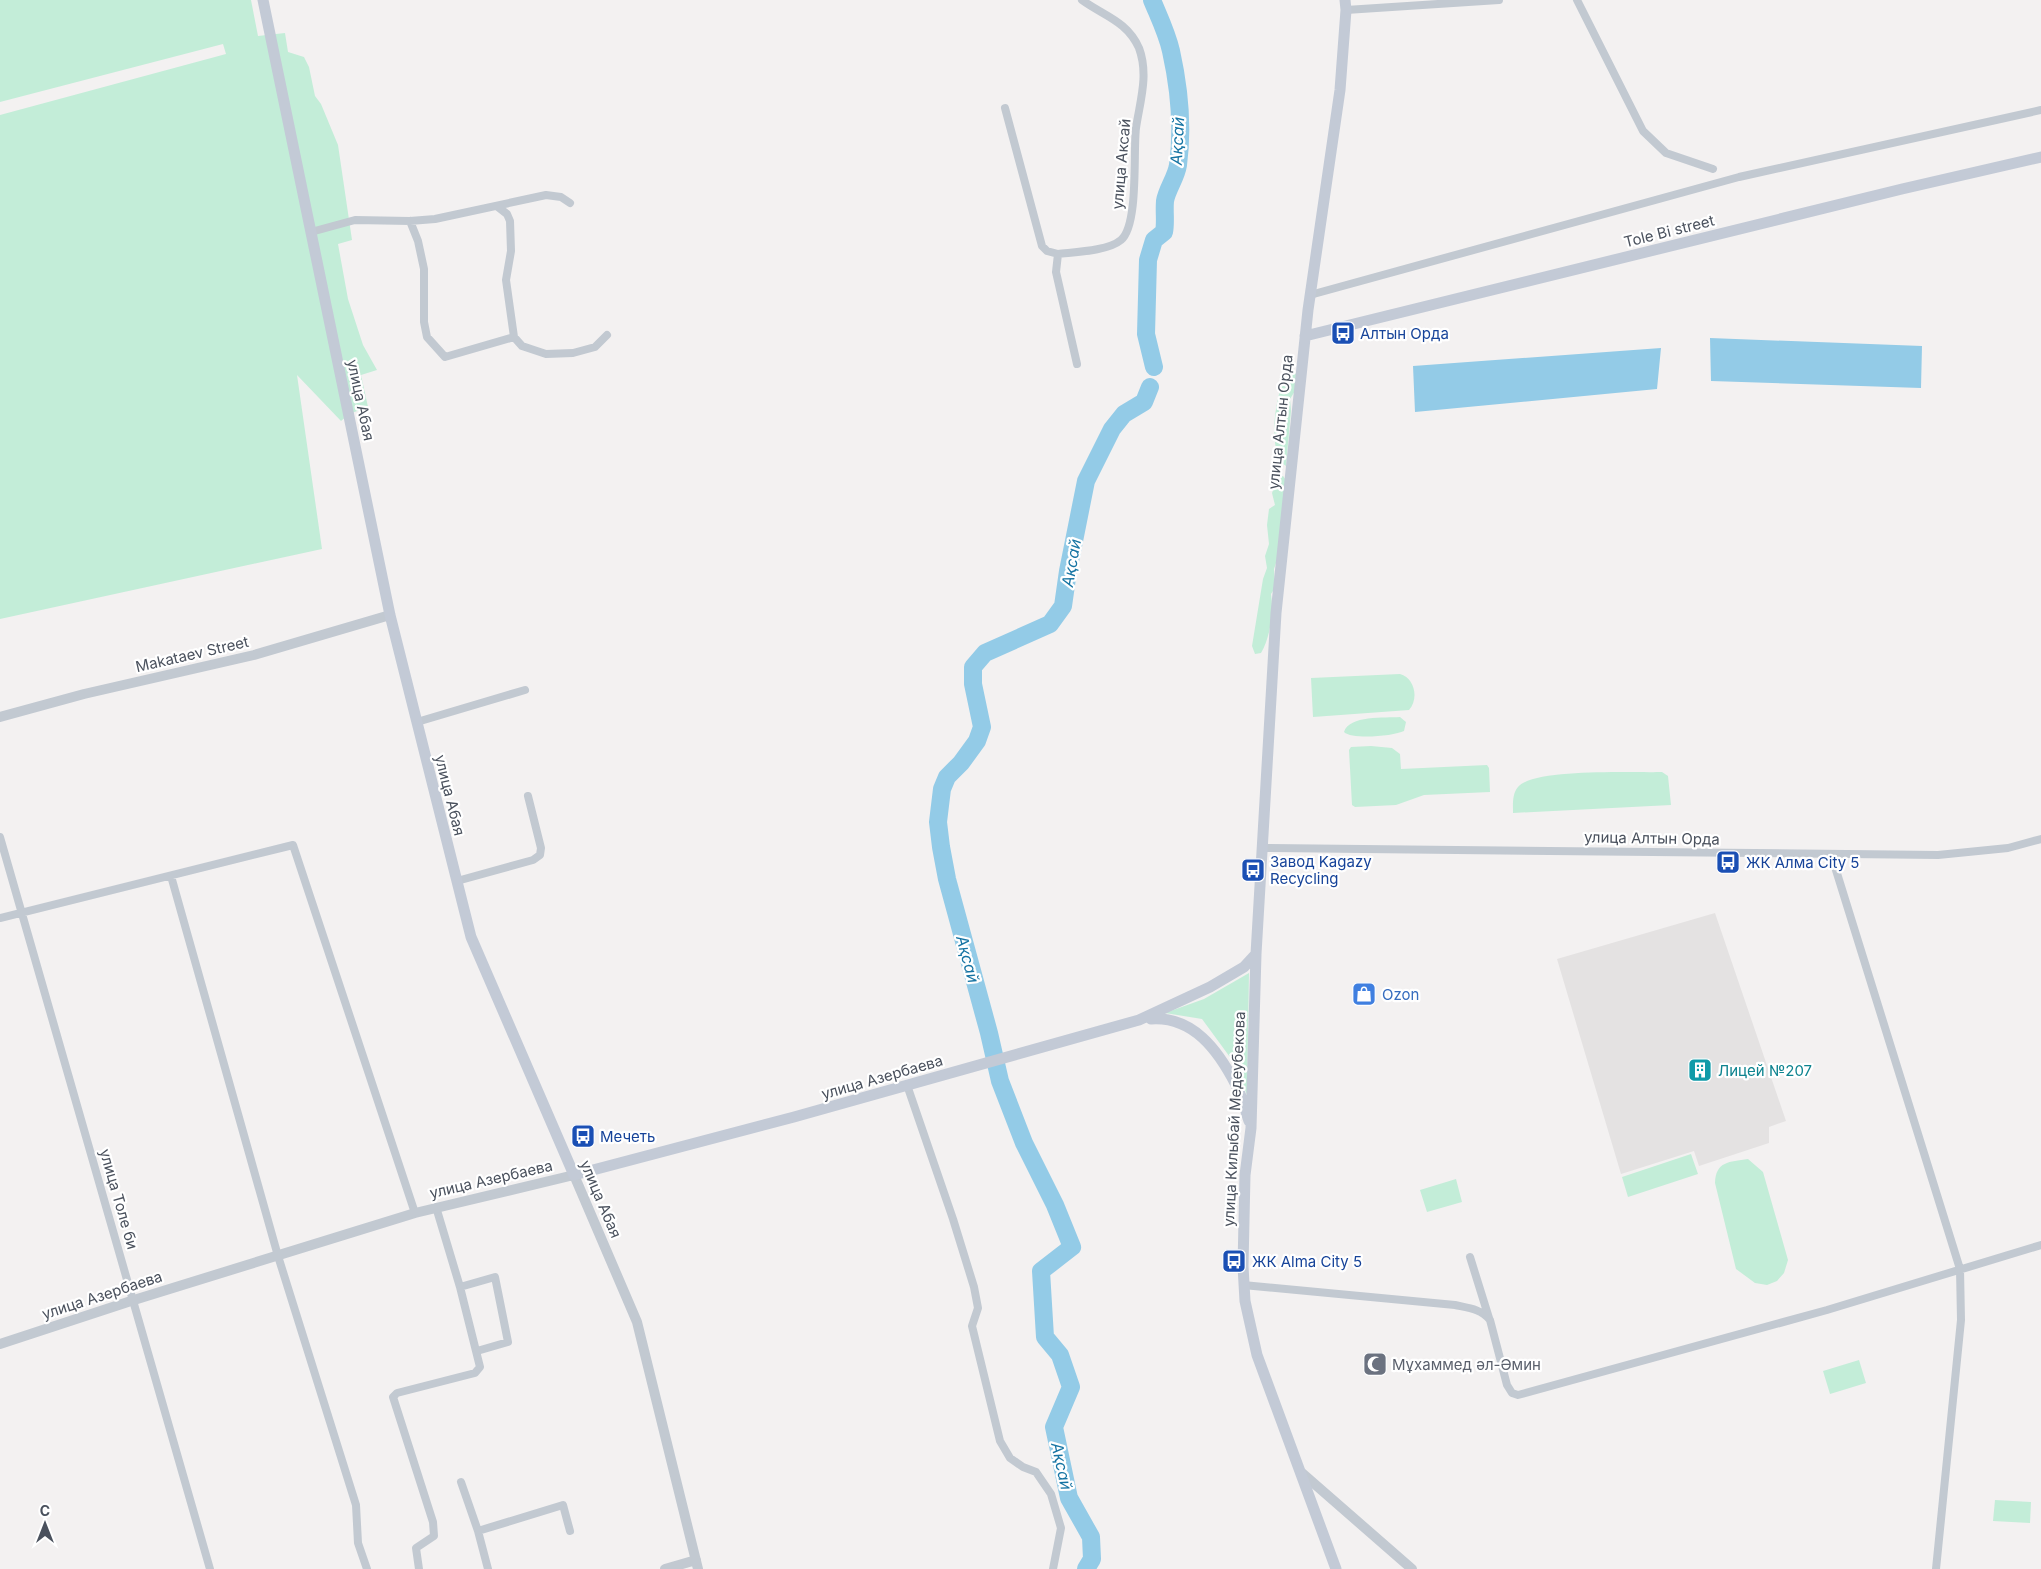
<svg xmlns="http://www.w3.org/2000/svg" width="2041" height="1569" viewBox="0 0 2041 1569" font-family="Inter,sans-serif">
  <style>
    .education { fill: #e4e2e2 }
    .green { fill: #c3edd8 }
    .water { fill: #93cbe7 }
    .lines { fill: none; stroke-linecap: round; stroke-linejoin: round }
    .river { stroke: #93cbe7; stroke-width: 18 }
    .minor { stroke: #c2c9d1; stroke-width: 8 }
    .tertiary { stroke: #c2c9d1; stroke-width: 10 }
    .secondary { stroke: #c3cad6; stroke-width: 11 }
    .labels { text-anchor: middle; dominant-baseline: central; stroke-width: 4.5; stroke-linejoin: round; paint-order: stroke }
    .street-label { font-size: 15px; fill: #4a515d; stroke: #fff }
    .transit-label { font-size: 15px; fill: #164399; stroke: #fff; text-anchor: start }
    .shop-label { font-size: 15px; fill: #366cbe; stroke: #fff; text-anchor: start }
    .culture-label { font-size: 15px; fill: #0d838f; stroke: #fff; text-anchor: start }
    .worship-label { font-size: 15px; fill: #5b616d; stroke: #fff; text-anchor: start }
    .water-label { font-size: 16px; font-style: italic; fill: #1674a3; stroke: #fff }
  </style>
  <rect width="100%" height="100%" fill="#f3f1f1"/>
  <!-- education -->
  <path class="education" d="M1715 913 1786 1121 1769 1127V1143L1699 1166 1694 1151 1621 1174 1557 959Z"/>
  <!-- green -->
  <path class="green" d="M0 0H251L258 36 285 33 288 52 304 57 309 67 315 96 321 104 338 145 352 240 338 244 348 299 363 345 377 370 361 375 368 407 349 414 341 421 297 375 322 549 0 619V115L226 54 223 44 0 102Z
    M1290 369 1296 374 1295 391 1290 399 1291 411 1286 466C1265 453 1276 385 1290 369Z
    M1283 476 1286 480 1277 560 1274 569 1275 588 1271 594C1274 612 1270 638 1261 653L1255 654 1252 646 1263 579 1267 568 1265 556 1269 544 1267 525 1269 509 1275 505 1272 493 1278 477Z
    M1400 674C1415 678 1419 699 1409 710L1313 717 1311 678Z
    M1400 717 1406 722 1404 731C1394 736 1352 740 1344 732 1349 715 1385 718 1400 717Z
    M1371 746 1392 748 1400 754 1401 769 1487 765 1489 768 1490 792 1424 795 1396 805 1355 807 1352 805 1349 750 1351 747Z
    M1662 772 1668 776 1671 805 1513 813C1513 804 1512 794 1518 787 1533 768 1635 773 1662 772Z
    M1249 973 1247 1095 1235 1064 1202 1019 1165 1013 1204 999Z
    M1691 1154 1698 1174 1628 1197 1622 1177Z
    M1748 1159 1763 1172 1788 1260 1784 1273 1777 1281 1767 1285 1755 1283 1736 1269 1715 1183C1716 1161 1729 1162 1748 1159Z
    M1456 1179 1462 1202 1427 1212 1420 1190Z
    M1859 1360 1866 1383 1830 1394 1823 1371Z
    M1995 1500 2031 1502 2030 1523 1993 1521Z"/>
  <!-- water -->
  <path class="water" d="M1710 338 1922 346 1921 388 1711 381Z
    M1661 348 1657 389 1415 412 1413 366Z"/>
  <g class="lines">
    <!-- river -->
    <path class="river" d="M1152 0C1159 17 1167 33 1171 51 1179 87 1183 128 1178 165 1176 178 1167 189 1165 201 1164 212 1166 222 1164 232L1154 240 1148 260 1146 334 1154 367
      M1086 1569 1092 1559 1091 1537 1069 1498 1054 1427 1071 1387 1060 1355 1045 1337 1041 1271 1072 1247 1055 1205 1024 1143 1000 1081 989 1033 947 879 941 847 938 822 942 789 947 777 961 763 977 741 982 727 973 684V667L985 653 1050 624 1063 606 1068 571 1086 481 1112 429 1124 414 1144 402 1150 387"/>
    <!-- minor -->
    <path class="minor" d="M1577 0 1643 131 1666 153 1713 169
      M1346 10 1499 0
      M1005 108 1042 246 1047 251 1058 254
      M498 207 507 214 510 221 511 251 506 280 514 337 522 346 546 354 573 353 595 347 607 335
      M410 221 418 241 424 269V322L427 337 445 357 514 337
      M311 232 355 220 410 221 435 219 546 195 561 197 570 203
      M1310 295 1739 177 2041 110
      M1077 364 1056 272 1058 254C1075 252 1108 251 1121 240 1139 225 1133 151 1136 128 1140 101 1149 75 1139 48 1127 21 1104 16 1082 0
      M417 722 525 690
      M0 837 210 1569
      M1262 848 1938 855 2008 848 2041 839
      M1831 854 1960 1269 1961 1320 1936 1569
      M171 876 278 1256 356 1505 358 1543 367 1569
      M457 881 533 860 540 855 541 848 528 796
      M0 918 293 845 415 1213
      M907 1085 953 1219 974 1287 978 1308 972 1326 1000 1441 1010 1458 1023 1467 1036 1472 1051 1494 1061 1528 1053 1569
      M436 1207 460 1287
      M1470 1257 1489 1318
      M1243 1285 1455 1305C1469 1308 1481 1309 1490 1320L1507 1385 1512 1393 1518 1395 1827 1310 2041 1245
      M461 1482 478 1531 563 1505 570 1531
      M478 1531 488 1569
      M419 1569 416 1548 434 1536 433 1522 393 1397 397 1393 475 1373 480 1367 460 1287 495 1277 508 1342 477 1351"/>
    <!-- tertiary -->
    <path class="tertiary" d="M0 717 84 694 254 655 390 615
      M0 1344 134 1300 415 1213 574 1175 637 1322 698 1569
      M1302 1473 1412 1569
      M665 1569 696 1560"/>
    <!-- secondary -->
    <path class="secondary" d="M263 0 390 615 471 937 574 1175 794 1117 1139 1020 1210 987 1244 967 1256 954
      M1305 336 1902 189 2041 157
      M1151 1019C1193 1016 1218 1050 1236 1085 1242 1096 1245 1109 1249 1121
      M1336 1569 1257 1355 1245 1301 1243 1266 1245 1175 1251 1128 1256 954 1276 613 1308 310 1340 90 1346 10 1345 0"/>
  </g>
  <!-- icons -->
  <defs>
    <g id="bus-square" transform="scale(1.25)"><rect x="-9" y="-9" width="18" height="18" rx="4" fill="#1a4fb4" stroke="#fff"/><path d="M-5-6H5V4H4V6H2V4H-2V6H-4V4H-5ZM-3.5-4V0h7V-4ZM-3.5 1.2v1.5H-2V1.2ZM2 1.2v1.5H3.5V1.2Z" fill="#fff"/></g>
    <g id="shop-square" transform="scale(1.25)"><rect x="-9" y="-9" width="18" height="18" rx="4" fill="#3f7fe0" stroke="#fff"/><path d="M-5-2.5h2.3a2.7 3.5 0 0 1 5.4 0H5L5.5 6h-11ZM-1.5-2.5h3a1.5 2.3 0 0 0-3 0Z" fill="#fff"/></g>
    <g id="building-square" transform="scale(1.25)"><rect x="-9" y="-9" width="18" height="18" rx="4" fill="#0f9aa8" stroke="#fff"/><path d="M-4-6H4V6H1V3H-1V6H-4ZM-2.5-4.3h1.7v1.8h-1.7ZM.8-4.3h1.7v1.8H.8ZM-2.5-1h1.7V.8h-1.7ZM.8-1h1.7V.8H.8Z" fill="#fff"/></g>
    <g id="mosque-square" transform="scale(1.25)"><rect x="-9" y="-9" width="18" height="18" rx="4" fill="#6b7280" stroke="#fff"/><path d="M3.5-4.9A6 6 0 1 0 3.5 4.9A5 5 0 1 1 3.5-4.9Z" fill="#fff"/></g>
  </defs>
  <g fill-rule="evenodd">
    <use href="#bus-square" x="1343" y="333"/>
    <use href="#bus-square" x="1728" y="862"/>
    <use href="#bus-square" x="1253" y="870"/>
    <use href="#shop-square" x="1364" y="994"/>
    <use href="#building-square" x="1700" y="1070"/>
    <use href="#bus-square" x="583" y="1136"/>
    <use href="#bus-square" x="1234" y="1261"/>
    <use href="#mosque-square" x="1375" y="1364"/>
  </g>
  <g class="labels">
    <!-- street labels -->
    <g class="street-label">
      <text transform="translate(1121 164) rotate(-85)">улица Аксай</text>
      <text transform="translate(1669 231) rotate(-14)">Tole Bi street</text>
      <text transform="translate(361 400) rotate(78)">улица Абая</text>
      <text transform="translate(1280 422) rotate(-84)">улица Алтын Орда</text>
      <text transform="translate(192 654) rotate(-13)">Makataev Street</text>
      <text transform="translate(450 795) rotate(76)">улица Абая</text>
      <text transform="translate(1652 838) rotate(1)">улица Алтын Орда</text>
      <text transform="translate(882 1077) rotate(-16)">улица Азербаева</text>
      <text transform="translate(1234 1119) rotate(-87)">улица Килыбай Медеубекова</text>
      <text transform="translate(491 1179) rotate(-13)">улица Азербаева</text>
      <text transform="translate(119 1199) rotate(74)">улица Толе би</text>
      <text transform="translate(601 1199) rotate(67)">улица Абая</text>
      <text transform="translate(102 1295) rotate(-18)">улица Азербаева</text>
    </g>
    <!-- transit labels -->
    <g class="transit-label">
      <text x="1360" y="333">Алтын Орда</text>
      <text x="1270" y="861">Завод Kagazy<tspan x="1270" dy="17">Recycling</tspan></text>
      <text x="1746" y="862">ЖК Алма City 5</text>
      <text x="600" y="1136">Мечеть</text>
      <text x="1252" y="1261">ЖК Alma City 5</text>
    </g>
    <!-- shop labels -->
    <g class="shop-label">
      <text x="1382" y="994">Ozon</text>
    </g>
    <!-- culture labels -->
    <g class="culture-label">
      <text x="1718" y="1070">Лицей №207</text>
    </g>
    <!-- worship labels -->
    <g class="worship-label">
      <text x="1392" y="1364">Мұхаммед әл-Әмин</text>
    </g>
    <!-- water labels -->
    <g class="water-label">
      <text transform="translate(1177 141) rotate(-87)">Ақсай</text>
      <text transform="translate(1071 563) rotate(-80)">Ақсай</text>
      <text transform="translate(968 959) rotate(75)">Ақсай</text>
      <text transform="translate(1062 1466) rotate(78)">Ақсай</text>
    </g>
  </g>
  <!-- north arrow -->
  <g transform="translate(45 1524)" stroke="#ffffff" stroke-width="4" paint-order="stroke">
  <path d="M0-4L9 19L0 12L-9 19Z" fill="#4a515d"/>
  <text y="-8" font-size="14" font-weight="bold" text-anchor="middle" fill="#4a515d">С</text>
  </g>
</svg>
